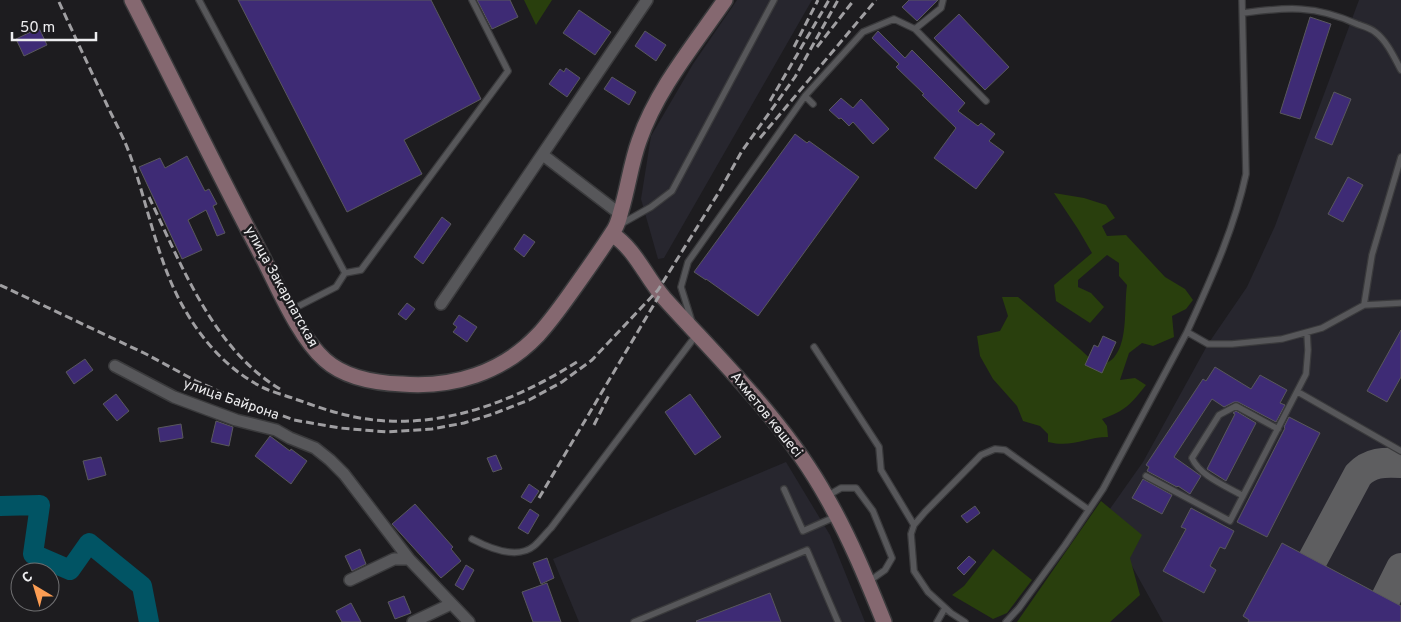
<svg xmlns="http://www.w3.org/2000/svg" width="1401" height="622" viewBox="0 0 1401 622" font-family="Overpass,sans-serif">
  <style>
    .built { fill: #27262e }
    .green { fill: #293f0d }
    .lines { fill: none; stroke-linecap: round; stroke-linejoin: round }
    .river { stroke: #015464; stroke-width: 20 }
    .taxiway { stroke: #5e5e60; stroke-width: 30 }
    .building { fill: #3e2b75; stroke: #59585c }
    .lane-casing { stroke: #3a3a3c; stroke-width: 8 }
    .street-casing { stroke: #3a3a3c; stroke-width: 14 }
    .secondary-casing { stroke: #3a3a3c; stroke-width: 18 }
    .lane { stroke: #57575a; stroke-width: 5.5 }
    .street { stroke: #57575a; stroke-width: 11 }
    .secondary { stroke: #856870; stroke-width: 15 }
    .rail { stroke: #a09fa2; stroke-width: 3; stroke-dasharray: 8 4; stroke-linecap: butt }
    .labels { text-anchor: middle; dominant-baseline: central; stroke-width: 5; stroke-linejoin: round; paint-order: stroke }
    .street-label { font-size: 14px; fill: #ededef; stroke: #1d1c1f }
  </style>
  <rect width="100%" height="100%" fill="#1d1c1f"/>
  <!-- built -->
  <path class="built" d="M737 0H812L664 258 658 259 641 199 651 136 693 64Z
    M1359 0H1401V622H1163L1132 566 1100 523 1143 462 1208 344 1247 287 1275 226Z
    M786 462 830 535 865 622H579L553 559Z"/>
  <!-- green -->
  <path class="green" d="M524 0H552L536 25Z
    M1054 193 1084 198 1106 205 1115 218 1102 226 1107 236 1126 235 1165 277 1185 289 1193 300 1186 309 1172 316 1174 337 1153 346 1142 343 1129 353 1120 380 1135 378 1146 385C1131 404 1125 411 1102 419L1107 426 1108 437C1085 437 1073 448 1048 442V434L1040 426 1023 421 1017 406 993 379 980 356 977 336 1000 331 1008 316 1002 297H1018L1081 350 1099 367C1104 364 1112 361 1115 356 1128 340 1124 306 1127 285L1119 276V263L1107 255 1078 280V287L1091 293 1104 307 1090 323 1056 301 1054 285 1092 253 1078 229Z
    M1101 501 1142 535 1130 558 1140 595 1110 622H1017Z
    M993 549 1032 580 1007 613 993 619 952 595 964 586Z"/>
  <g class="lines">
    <!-- river -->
    <path class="river" d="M0 506 40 505 33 554 70 570 89 543 142 586 149 622"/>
    <!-- taxiway -->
    <path class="taxiway" d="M1313 559 1358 475C1370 462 1384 462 1401 463
      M1386 598 1401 568"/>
  </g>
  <!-- building -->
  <path class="building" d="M238 0H431L481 99 404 140 422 174 347 212Z
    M477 0H510L518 17 492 29Z
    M909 0H938L917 21 902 7Z
    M579 10 611 32 595 55 563 33Z
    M959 14 1009 67 985 90 934 38Z
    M1310 17 1331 24 1300 119 1280 113Z
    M39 28 47 45 24 56 16 39Z
    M645 31 666 45 656 61 635 46Z
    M878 31 905 58 912 50 965 103 958 111 978 126 981 123 995 134 989 141 1004 152 976 189 934 158 956 128 922 95 924 94 896 67 899 64 872 38Z
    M566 68 580 78 567 97 549 84 560 69 564 72Z
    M612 77 636 92 629 105 604 89Z
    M1334 92 1351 99 1332 145 1315 138Z
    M841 98 853 108 861 99 889 129 873 144 853 122 849 126 841 118 839 119 829 110Z
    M795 134 807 143 809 141 859 177 758 316 706 279V280L694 272Z
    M187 156 205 191 209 189 217 204 213 206 225 233 217 236 206 210 188 220 202 250 182 259 139 167 160 158 165 168Z
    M1348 177 1363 185 1343 222 1328 214Z
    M442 217 451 224 423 264 414 257Z
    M524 234 535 242 524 257 514 249Z
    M407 303 415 309 406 320 398 314Z
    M459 315 477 327 467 342 453 332 457 327 453 324Z
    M1401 330V377L1387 402 1367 391Z
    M1103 336 1116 342 1102 373 1085 365 1094 345 1098 347Z
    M85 359 93 370 74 384 66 372Z
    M1215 367 1251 389 1260 375 1287 390 1280 403 1285 405 1276 422 1238 402H1234L1224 407 1212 399 1174 457 1201 476 1190 494 1178 486 1177 487 1147 471 1149 467 1146 465 1203 379 1206 381Z
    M116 394 129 411 117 421 103 404Z
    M690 394 721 437 695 455 665 412Z
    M1236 411 1256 423 1226 481 1207 469 1235 414 1233 413Z
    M1289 417 1320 433 1267 537 1237 522 1285 428 1284 427Z
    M216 421 233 427 229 446 211 442Z
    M181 424 183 438 160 442 158 428Z
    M270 436 290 451 291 449 307 461 291 484 255 456Z
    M496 455 502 469 493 472 487 458Z
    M101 457 106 475 88 480 83 461Z
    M1143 479 1172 495 1162 514 1132 498Z
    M529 484 539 491 531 503 521 497Z
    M415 504 453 547 451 549 461 561 441 578 392 524Z
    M975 506 980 513 967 523 961 516Z
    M1191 508 1234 531 1225 549 1220 547 1210 566 1216 570 1204 593 1163 571 1186 529 1181 527Z
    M530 509 539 515 528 534 518 528Z
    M1282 543 1401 606V622H1248L1249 620 1243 616Z
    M360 549 366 564 352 571 345 556Z
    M969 556 976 562 964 575 957 568Z
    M547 558 554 578 541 584 533 563Z
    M466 565 474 570 463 590 455 585Z
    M547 583 561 622H533L522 592Z
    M770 593 781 622H697L696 621Z
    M404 596 411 613 395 619 388 602Z
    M351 603 361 622H342L336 611Z"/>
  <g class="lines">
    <!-- lane casing -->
    <g class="lane-casing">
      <path id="lane" d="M199 0 345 273
        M1243 13C1287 7 1315 5 1357 24 1362 26 1370 28 1375 32 1387 41 1394 57 1401 70
        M915 29 986 101
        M805 96 813 104
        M621 224 651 207 672 191 774 0
        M1364 305 1401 303
        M291 310 336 287 345 273 361 270 508 71 472 0
        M692 322 681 287 688 262 805 96 863 32 894 19 915 29 941 8 943 0
        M1187 332C1210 281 1234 230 1246 174L1242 0
        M814 347 879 447 881 470 914 525
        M1298 392 1401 451
        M1146 476 1230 521 1306 374 1308 350 1307 333
        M784 489 803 531 837 516
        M827 496 841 488H856L873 511 892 558 885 570 868 582
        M1243 496C1226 486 1200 476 1192 458L1219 415 1236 406 1278 429
        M472 539C489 548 517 560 534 546 540 541 545 534 551 528L697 334
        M634 622 807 550 838 622
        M937 622 945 608
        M965 622 951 613 928 592 914 571 911 534 914 525 925 512 981 455 995 449 1005 450 1089 510
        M1006 622 1019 608 1065 545 1103 489 1187 332 1208 344H1232L1282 339 1322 328 1364 305 1372 255 1401 157"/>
    </g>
    <!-- street casing -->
    <g class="street-casing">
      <path id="street" d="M543 155 620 214
        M441 304 647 0
        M115 366 174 397 236 420 276 430 290 438 315 448 330 460 344 474 409 559 469 622
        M350 580 394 559H409
        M413 622 451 604"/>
    </g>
    <!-- secondary casing -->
    <g class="secondary-casing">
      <path id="secondary" d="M132 0C176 86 218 173 263 258 279 289 299 337 325 360 345 378 375 383 402 384 453 388 502 373 538 335 550 322 560 308 570 294 585 273 600 252 614 230 618 224 619 218 621 211 628 188 631 163 639 141 657 89 694 45 725 0
        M612 234C636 250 645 276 664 298 721 361 786 423 827 498 850 538 867 580 884 622"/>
    </g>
    <!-- lane -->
    <use href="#lane" class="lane"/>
    <!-- street -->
    <use href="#street" class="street"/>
    <!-- secondary -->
    <use href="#secondary" class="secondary"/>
    <!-- rail -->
    <path class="rail" d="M59 2C75 37 91 71 107 105 115 122 124 138 130 155 148 205 158 265 185 310 202 340 227 368 258 385 270 392 285 395 298 400 323 409 347 417 374 420 448 428 519 399 580 360
      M794 47 818 0
      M817 47 854 0
      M770 101 829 0
      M760 138 876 0
      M149 197C181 264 213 349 280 389
      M0 285 146 354 196 381 232 397 294 420 340 428 387 432 432 429 464 423 493 414 529 400 562 382 592 360 658 290 719 192 742 151 795 77 838 0
      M594 425 610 393
      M539 498 659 296"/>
  </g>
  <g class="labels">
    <!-- street labels -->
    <g class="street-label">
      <text transform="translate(281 287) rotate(61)">улица Закарпатская</text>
      <text transform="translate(231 400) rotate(19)">улица Байрона</text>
      <text transform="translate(766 415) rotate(51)">Ахметов көшесі</text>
    </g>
  </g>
  <!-- north arrow -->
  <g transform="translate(35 587) rotate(322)"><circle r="24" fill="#1d1c1f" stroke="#707072"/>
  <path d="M0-4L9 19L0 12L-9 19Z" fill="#fc9d53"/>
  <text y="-8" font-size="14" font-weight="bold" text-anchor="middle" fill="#ededef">С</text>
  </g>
  <!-- scale -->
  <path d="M12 32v8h84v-8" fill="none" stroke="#ededef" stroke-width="2.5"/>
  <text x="20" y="32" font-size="15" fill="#ededef" stroke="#1d1c1f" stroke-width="4" paint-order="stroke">50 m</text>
</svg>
